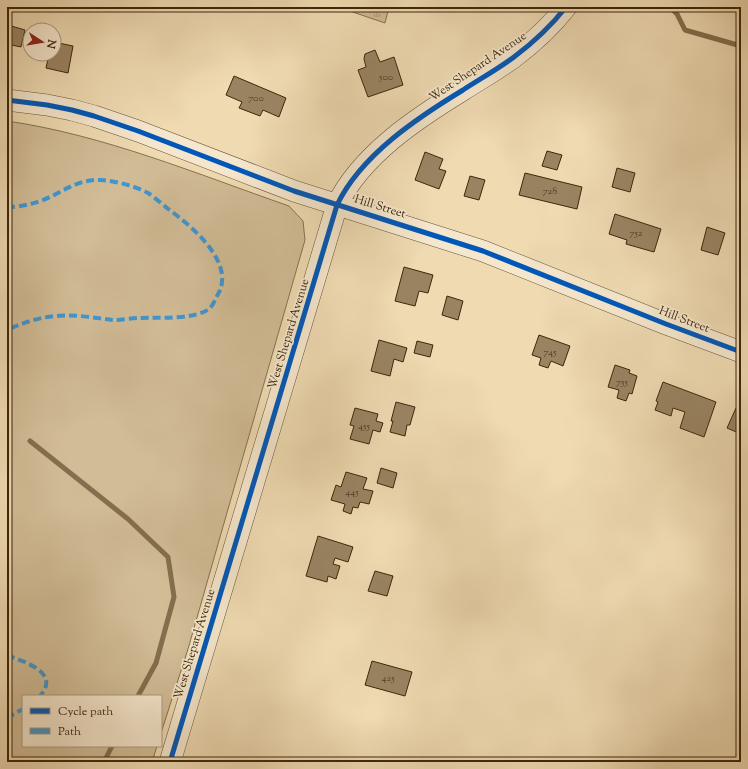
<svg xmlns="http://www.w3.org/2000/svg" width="748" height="769" viewBox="0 0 748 769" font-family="'Sorts Mill Goudy',serif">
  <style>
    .grass { fill: #d1bc96; stroke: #867250 }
    .park { fill: url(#park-tufts); stroke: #867250 }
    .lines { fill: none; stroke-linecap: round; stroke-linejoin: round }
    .stream { stroke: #836e4d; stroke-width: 5 }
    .building { fill: #998462; stroke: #3c270b }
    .minor-casing { stroke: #695435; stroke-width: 22 }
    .minor { stroke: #f5e7cd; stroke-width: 21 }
    .quiet { stroke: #3f96d2; stroke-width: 4; stroke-dasharray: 8 4; stroke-linecap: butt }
    .cycleway-casing { stroke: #f5e7cd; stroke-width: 8 }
    .cycleway { stroke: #0057b8; stroke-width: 5 }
    .labels { text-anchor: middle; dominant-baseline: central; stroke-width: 3.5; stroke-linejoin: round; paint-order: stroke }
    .number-label { font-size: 10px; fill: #533e21 }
    .street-label { font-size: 12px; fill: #3c270b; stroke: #f5e7cd }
  </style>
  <defs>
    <pattern id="park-tufts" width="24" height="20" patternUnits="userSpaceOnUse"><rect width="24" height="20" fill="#d1bc96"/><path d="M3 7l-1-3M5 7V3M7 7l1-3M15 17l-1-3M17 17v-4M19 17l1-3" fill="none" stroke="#ab9979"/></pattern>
  </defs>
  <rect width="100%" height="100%" fill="#efdab2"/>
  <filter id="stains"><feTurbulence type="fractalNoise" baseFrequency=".005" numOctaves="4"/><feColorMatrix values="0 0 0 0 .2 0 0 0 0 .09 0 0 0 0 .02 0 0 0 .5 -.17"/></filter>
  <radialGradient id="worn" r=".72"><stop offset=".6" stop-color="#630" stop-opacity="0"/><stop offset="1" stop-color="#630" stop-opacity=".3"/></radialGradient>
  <!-- grass -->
  <path class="grass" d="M7 121C104 135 197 174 289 206L303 221 305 240 188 649 161 733V696H23V746H157L152 762H7Z"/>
  <!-- park -->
  <path class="park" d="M338 7H389L385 23Z"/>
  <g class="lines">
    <!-- stream -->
    <path class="stream" d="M670 7 677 14 685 30 741 46
      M30 441 128 519 168 557 174 597 156 663 138 696
      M104 762 112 746"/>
  </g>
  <!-- building -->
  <path class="building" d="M8 25 25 30 21 47 7 44Z
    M54 42 73 46 68 73 46 68 49 54H54Z
    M375 50 380 62 394 57 403 85 368 97 358 70 366 67 364 59 365 54Z
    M234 76 286 98 279 117 263 110 260 116 239 108 242 102 226 95Z
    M547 151 562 155 557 170 542 166Z
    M425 152 443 159 439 169 446 171 439 189 415 180Z
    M617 168 635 173 630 192 612 187Z
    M525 173 582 187 577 209 519 195Z
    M470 176 485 180 479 200 464 196Z
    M615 214 661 229 654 252 626 244 627 240 609 234Z
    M707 227 725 233 718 255 701 250Z
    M404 267 433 275 428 293 419 291 415 306 395 301Z
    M447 296 463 301 458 320 442 315Z
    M539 335 570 346 563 366 551 361 548 368 539 365 541 358 532 355Z
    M379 340 407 348 403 362 394 359 390 376 371 371Z
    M417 341 433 345 430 357 414 353Z
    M615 365 630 370 629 373 637 376 632 394 629 393 626 401 617 398 619 390 608 387Z
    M663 382 716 402 704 437 680 428 685 412 673 408 671 416 655 410 658 402 656 401Z
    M396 402 415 407 410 425H407L405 436 390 432 393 421H391Z
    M355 408 378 414 376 421 383 423 380 432 373 430 369 444 350 439 354 426 350 425Z
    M736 408 741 410V434L727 428Z
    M381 468 397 473 393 488 377 483Z
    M346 472 367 478 363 489 373 491 369 504 360 502 358 508 353 507 351 514 343 511 345 504 331 500 336 485 341 487Z
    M318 536 353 547 348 562 335 558 333 564 340 566 336 579 328 576 327 582 306 576Z
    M375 571 393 576 387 596 368 591Z
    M372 661 412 672 405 696 365 685Z"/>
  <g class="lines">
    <!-- minor casing -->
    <g class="minor-casing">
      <path id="minor" d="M7 100 47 105 72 110 94 116 138 131 294 191 483 251 666 324 741 352
        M170 762 337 205C361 155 417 118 463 90 480 79 498 69 514 57 534 42 551 26 566 7"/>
    </g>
    <!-- minor -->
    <use href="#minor" class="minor"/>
    <!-- quiet -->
    <path class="quiet" d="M7 207C24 207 41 202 56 194 71 186 84 179 101 180 116 181 135 186 148 193 154 197 161 203 167 208 190 225 238 263 217 296 215 300 212 307 209 309 193 320 159 317 140 318 132 318 122 320 113 320 95 318 75 314 56 316 40 317 22 323 7 330
      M7 655C24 662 61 672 40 696
      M7 718 23 709"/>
    <!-- cycleway casing -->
    <g class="cycleway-casing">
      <path id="cycleway" d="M7 100 47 105 72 110 94 116 138 131 294 191 483 251 666 324 741 352
        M170 762 337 205C361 155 417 118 463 90 480 79 498 69 514 57 534 42 551 26 566 7"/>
    </g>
    <!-- cycleway -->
    <use href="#cycleway" class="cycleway"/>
  </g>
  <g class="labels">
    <!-- number labels -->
    <g class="number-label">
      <text x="386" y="77">500</text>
      <text x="256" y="98">700</text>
      <text x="550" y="191">728</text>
      <text x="636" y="233">752</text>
      <text x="550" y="352">745</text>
      <text x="622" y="382">755</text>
      <text x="364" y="426">455</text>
      <text x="352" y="492">445</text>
      <text x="388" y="678">425</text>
    </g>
    <!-- street labels -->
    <g class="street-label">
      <text transform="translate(478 67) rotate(-34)">West Shepard Avenue</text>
      <text transform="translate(380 207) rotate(17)">Hill Street</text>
      <text transform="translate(684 320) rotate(21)">Hill Street</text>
      <text transform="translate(289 334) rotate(-73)">West Shepard Avenue</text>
      <text transform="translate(195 644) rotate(-73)">West Shepard Avenue</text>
    </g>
  </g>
  <!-- margin -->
  <rect width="748" height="769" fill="none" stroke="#efdab2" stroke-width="24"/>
  <rect x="8" y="8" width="732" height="753" fill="none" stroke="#3c270b" stroke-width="2"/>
  <rect x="12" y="12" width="724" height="745" fill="none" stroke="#3c270b"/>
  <!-- legend -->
  <rect x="22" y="695" width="140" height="52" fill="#f5e7cd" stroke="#ab9a7f"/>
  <rect x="30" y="708" width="20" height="6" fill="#0057b8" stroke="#ab9a7f"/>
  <text x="58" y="715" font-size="12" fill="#3c270b">Cycle path</text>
  <rect x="30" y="728" width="20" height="6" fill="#3f96d2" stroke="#ab9a7f"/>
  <text x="58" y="735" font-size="12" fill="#3c270b">Path</text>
  <!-- north arrow -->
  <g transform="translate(42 42) rotate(102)"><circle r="19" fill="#f5e7cd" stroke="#ab9a7f"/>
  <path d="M0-3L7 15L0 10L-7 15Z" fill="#8f2418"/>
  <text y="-6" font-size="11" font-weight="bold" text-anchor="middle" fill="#3c270b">N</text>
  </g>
  <rect width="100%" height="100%" filter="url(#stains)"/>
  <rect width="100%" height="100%" fill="url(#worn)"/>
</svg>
